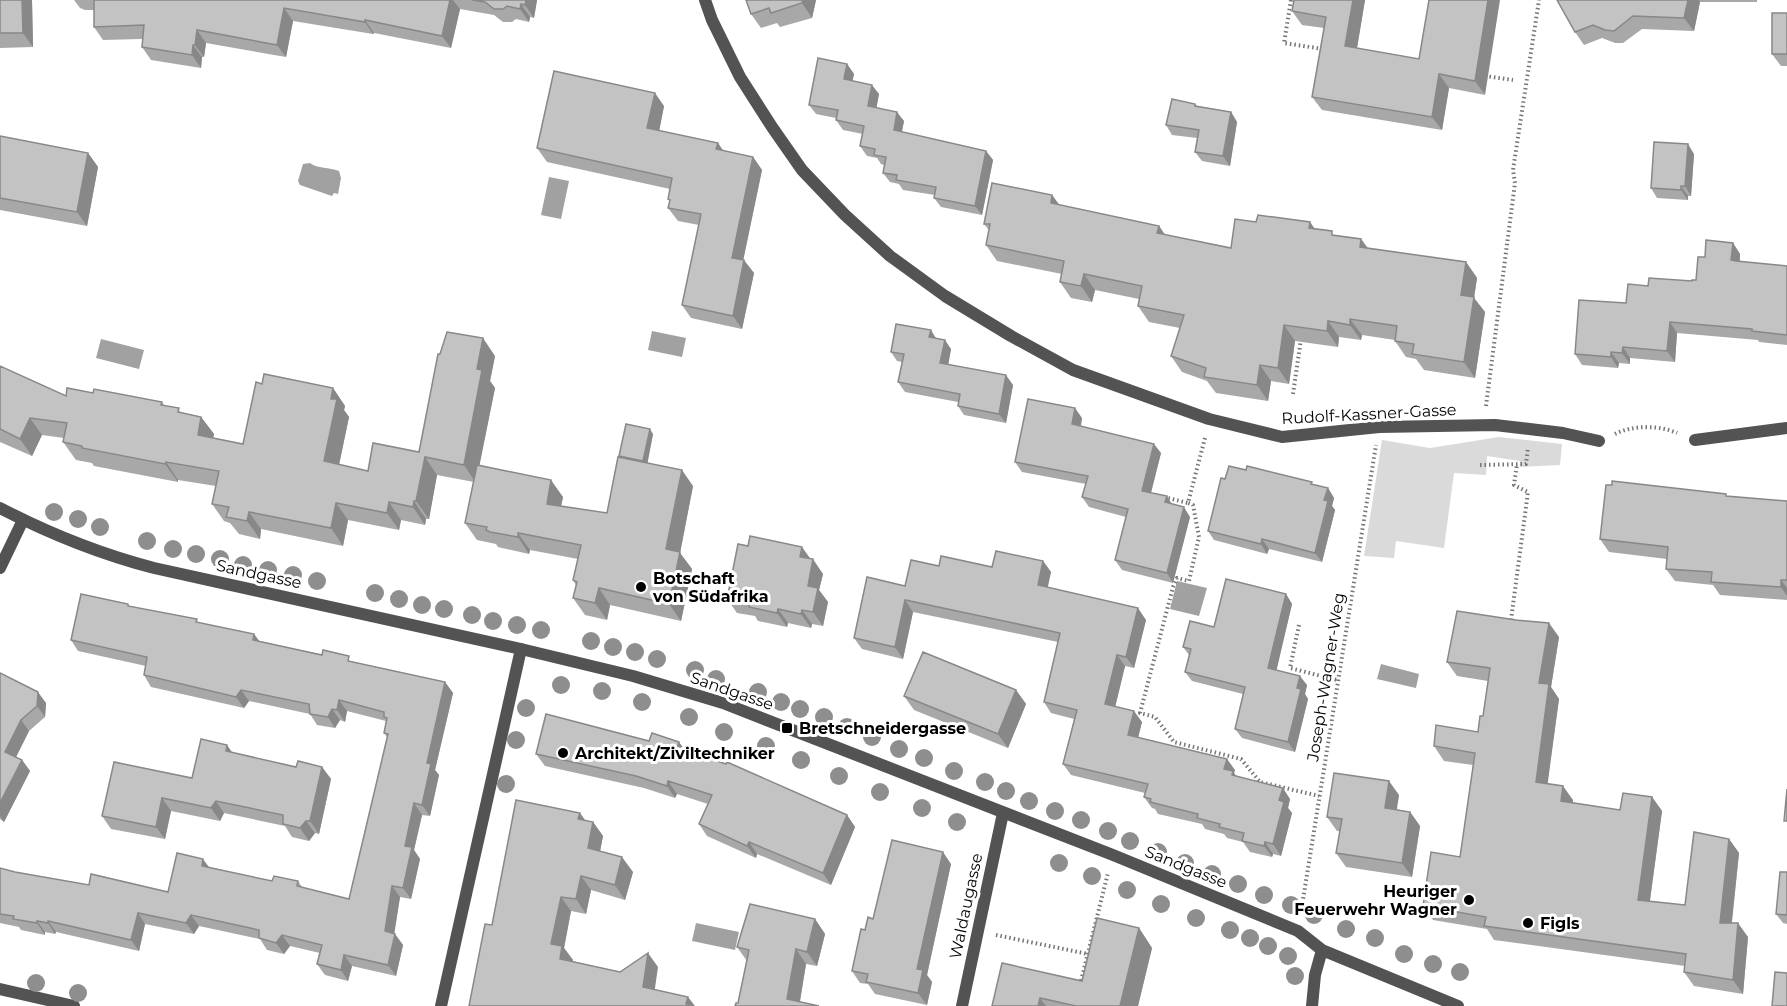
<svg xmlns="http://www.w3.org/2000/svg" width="1787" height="1006" viewBox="0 0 1787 1006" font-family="Montserrat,sans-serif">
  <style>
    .green { fill: #dadada }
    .water { fill: #a1a1a1 }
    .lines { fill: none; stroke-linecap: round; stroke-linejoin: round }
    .path { stroke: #757575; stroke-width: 4; stroke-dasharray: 1.5 3; stroke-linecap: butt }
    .minor { stroke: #535353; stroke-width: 12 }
    .tertiary { stroke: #535353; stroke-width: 12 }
    .tree { fill: #8e8e8e }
    .wall { fill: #a8a8a8 }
    .shaded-wall { fill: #888 }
    .building { fill: #c3c3c3; stroke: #888; stroke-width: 1.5 }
    .poi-dot { fill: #000; stroke: #fff; stroke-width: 2 }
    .labels { text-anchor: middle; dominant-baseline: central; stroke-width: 6; stroke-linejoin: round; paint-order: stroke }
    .street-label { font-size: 16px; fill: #000; stroke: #fff }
    .poi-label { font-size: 16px; font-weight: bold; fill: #000; stroke: #fff; text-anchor: start }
  </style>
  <rect width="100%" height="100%" fill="#fff"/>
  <!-- green -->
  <path class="green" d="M1499 437 1562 444 1560 465 1520 467V461L1487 456 1486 475 1454 473 1444 548 1396 541 1394 558 1364 556 1382 440 1430 448Z"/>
  <!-- water -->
  <path class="water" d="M310 163C318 169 329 167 339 171L341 178 338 194 334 193 332 196 300 185 298 181 303 164Z
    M549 177 569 181 561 219 541 215Z
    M652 331 686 338 682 357 648 350Z
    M101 339 144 350 139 369 96 358Z
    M1177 581 1207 588 1199 616 1170 609Z
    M1381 664 1419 674 1416 688 1377 679Z
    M696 923 739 932 735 950 692 941Z"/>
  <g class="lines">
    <!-- path -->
    <path class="path" d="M1291 0 1284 43 1323 49
      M1485 76 1513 80
      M1293 394 1301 339
      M1486 406 1515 183 1513 170 1539 0
      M1615 434C1633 425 1659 425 1677 433
      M1205 438 1188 503 1193 505 1199 537 1189 581 1177 578 1173 587 1140 713 1155 717 1174 742 1241 759 1260 782 1319 796
      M1480 465 1526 464 1528 448
      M1164 497 1188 503
      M1511 620 1528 492 1514 485 1517 464
      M1299 625 1290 668 1337 680
      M1301 912 1376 445
      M996 935 1088 954
      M1080 985 1108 873"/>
    <!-- minor -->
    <path class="minor" d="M705 0 712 20 740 77 772 127 802 170 845 215 890 256 945 296 1011 336 1073 370 1209 419 1282 437 1379 427 1495 425 1563 433 1599 441
      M1695 440 1787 428
      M0 568 23 520
      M441 1006 521 649
      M962 1006 1003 813"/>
    <!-- tertiary -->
    <path class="tertiary" d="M0 508C50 534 100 554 154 568L521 649 633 676 723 703 1113 855 1298 931 1322 950 1458 1006
      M0 989 74 1006
      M1312 1006 1315 975 1322 950"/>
  </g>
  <!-- trees -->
  <g class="tree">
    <circle cx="54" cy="512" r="9"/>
    <circle cx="78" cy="519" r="9"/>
    <circle cx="100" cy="527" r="9"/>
    <circle cx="147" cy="541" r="9"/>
    <circle cx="173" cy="549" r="9"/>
    <circle cx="196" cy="554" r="9"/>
    <circle cx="220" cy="559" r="9"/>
    <circle cx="243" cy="565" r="9"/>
    <circle cx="268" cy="570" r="9"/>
    <circle cx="293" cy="575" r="9"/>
    <circle cx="317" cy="581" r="9"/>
    <circle cx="375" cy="593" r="9"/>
    <circle cx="399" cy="599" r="9"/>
    <circle cx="422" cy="605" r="9"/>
    <circle cx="444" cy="609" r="9"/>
    <circle cx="472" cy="615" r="9"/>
    <circle cx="493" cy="621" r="9"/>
    <circle cx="517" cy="625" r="9"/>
    <circle cx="541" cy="630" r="9"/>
    <circle cx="591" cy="641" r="9"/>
    <circle cx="613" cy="647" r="9"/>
    <circle cx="635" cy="652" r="9"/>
    <circle cx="657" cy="659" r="9"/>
    <circle cx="695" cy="670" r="9"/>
    <circle cx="716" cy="679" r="9"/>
    <circle cx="561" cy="685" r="9"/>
    <circle cx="602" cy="691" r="9"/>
    <circle cx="758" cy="692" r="9"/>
    <circle cx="642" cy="702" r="9"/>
    <circle cx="781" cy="702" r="9"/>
    <circle cx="526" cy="708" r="9"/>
    <circle cx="800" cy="709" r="9"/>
    <circle cx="689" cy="717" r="9"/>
    <circle cx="824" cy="717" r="9"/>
    <circle cx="847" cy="727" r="9"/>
    <circle cx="724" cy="732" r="9"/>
    <circle cx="872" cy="737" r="9"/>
    <circle cx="516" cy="740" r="9"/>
    <circle cx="766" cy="746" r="9"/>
    <circle cx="899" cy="749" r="9"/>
    <circle cx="924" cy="758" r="9"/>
    <circle cx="801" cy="760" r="9"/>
    <circle cx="954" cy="771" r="9"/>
    <circle cx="839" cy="776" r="9"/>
    <circle cx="985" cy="782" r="9"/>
    <circle cx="506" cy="784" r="9"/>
    <circle cx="1006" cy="791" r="9"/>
    <circle cx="880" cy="792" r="9"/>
    <circle cx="1029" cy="801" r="9"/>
    <circle cx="922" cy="808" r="9"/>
    <circle cx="1055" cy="811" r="9"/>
    <circle cx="1081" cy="820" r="9"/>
    <circle cx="957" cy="822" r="9"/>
    <circle cx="1108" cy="831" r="9"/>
    <circle cx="1130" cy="841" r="9"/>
    <circle cx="1158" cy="852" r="9"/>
    <circle cx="1059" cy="863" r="9"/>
    <circle cx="1185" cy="863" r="9"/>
    <circle cx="1212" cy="874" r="9"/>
    <circle cx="1092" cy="876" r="9"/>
    <circle cx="1238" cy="884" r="9"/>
    <circle cx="1127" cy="890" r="9"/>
    <circle cx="1264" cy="895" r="9"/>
    <circle cx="1161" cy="904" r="9"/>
    <circle cx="1291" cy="905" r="9"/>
    <circle cx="1314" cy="915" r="9"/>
    <circle cx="1196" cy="918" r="9"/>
    <circle cx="1346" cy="929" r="9"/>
    <circle cx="1230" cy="930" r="9"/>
    <circle cx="1250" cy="938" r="9"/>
    <circle cx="1375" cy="938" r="9"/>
    <circle cx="1268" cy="946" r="9"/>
    <circle cx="1404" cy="954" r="9"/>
    <circle cx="1288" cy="956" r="9"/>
    <circle cx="1433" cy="964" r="9"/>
    <circle cx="1460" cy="972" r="9"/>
    <circle cx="1295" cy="976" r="9"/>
    <circle cx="36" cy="983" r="9"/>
    <circle cx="78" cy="993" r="9"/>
  </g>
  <!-- wall -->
  <path class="wall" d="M0 0H32L33 47 0 48Z
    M58 0H537L534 18 530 17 529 22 516 19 512 22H503L494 15 460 9 451 48 374 33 373 34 293 21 286 57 206 43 204 57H202L201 68 151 60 142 47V39L103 40 94 27V10H85L80 8 74 0Z
    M746 0H816L812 18 780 27 777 23 761 28 751 14Z
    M1365 0 1357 48 1419 59 1429 0 1485 95 1449 88 1442 130 1322 110 1312 97 1324 28 1302 25 1292 11Z
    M1557 0H1757V2H1700L1694 31 1642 29 1623 43H1615L1602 38 1584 45 1575 32Z
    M1787 13V66H1781L1772 54Z
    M847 64 854 74 852 81 879 94 876 108 904 121 902 132 986 151 993 160 982 215 941 207 934 198 935 195 903 190 899 184 890 182 883 173 884 165 881 164 877 158 867 156 860 146 863 134 843 130 836 120V118L816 114 809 105Z
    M1195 104 1197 106 1231 112 1237 122 1230 166 1202 161 1195 152 1197 138 1172 135 1166 125Z
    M664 106 659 131 723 151 753 157 762 170 743 260 754 273 742 329 691 318 682 305 699 225 678 221 668 208 670 201 668 199 670 189 547 162 537 148Z
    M0 136 88 153 98 167 87 226 0 210Z
    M1694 154 1691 196H1688V200L1657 198 1651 188Z
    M1052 195 1059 205 1159 226 1165 235 1231 248 1256 222H1310L1314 229 1335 236 1361 239 1368 248 1466 262 1477 278 1474 298 1485 312 1475 378 1424 370 1416 359 1406 357 1395 341V340L1362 335 1361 340 1339 337 1338 347 1295 341 1289 384 1271 381 1268 401 1216 393 1207 381 1182 372 1171 356 1180 328 1149 322 1138 306 1139 299 1095 290 1092 302 1071 298 1060 282 1062 274 997 261 986 245 989 230 984 224Z
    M1733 243 1740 254V261L1787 266V345L1759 342 1758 340 1677 333 1675 362 1630 358V364L1619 363 1618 368 1582 365 1575 354 1626 303 1648 286 1692 281 1696 280 1705 257Z
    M936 338 951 349 948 364 1013 385 1006 423 964 415 958 406V402L905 392 898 382 902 362 897 361 891 352Z
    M495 356 490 381 495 388 479 465 563 497 561 506 607 513 653 434 647 463 693 486 680 553 692 569 681 621 610 605 607 620 585 615 573 598 576 585 573 580 578 559 530 550 529 554 502 548 498 547 496 544 477 540 465 523 474 482 437 475 429 519H426L425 525 401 520 399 530 348 520 343 546 261 529 260 539 239 534 230 523 224 521 212 504 216 486 178 480V482L94 466 92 463 76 460 63 442 64 438 42 435 32 456 0 442V367L66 396 93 393 162 402 164 405 183 413 201 417 214 434 213 438 243 444 262 384 333 388 345 406 344 410 349 417 339 465 368 471 419 452Z
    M1082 418 1081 426 1161 453 1151 493 1172 504 1190 517 1173 583 1122 570 1115 560 1126 517 1089 507 1082 497 1086 484 1022 472 1015 462Z
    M1225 479 1314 485 1328 488 1334 498 1332 506 1335 510 1322 562 1269 549 1267 554 1214 540 1208 531Z
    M1728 496 1787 501V600L1720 595 1713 585 1675 581 1666 569 1667 559 1609 552 1600 539Z
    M810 559 823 574 819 590 828 602 823 626 812 624 811 628 788 623 787 627 758 621 755 616 737 613 727 599Z
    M1043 561 1051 572 1047 587 1146 620 1134 668 1125 666 1115 707 1142 722 1138 737 1235 770 1234 773 1237 777 1290 799 1288 808 1292 813 1281 856 1273 854 1272 857 1250 852 1243 842 1227 838 1224 834 1205 829 1202 824 1158 814 1155 809 1152 808 1144 797 1145 793 1071 775 1063 764 1074 719 1051 713 1044 702 1058 642 913 612 903 659 862 649 854 638 905 586 992 567Z
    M1286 594 1292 604 1276 670 1307 685 1305 694 1308 699 1295 752 1242 738 1235 729 1243 694 1192 681 1185 672 1189 655 1183 647 1214 627Z
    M130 606 200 623 254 634 259 641 445 682 453 693 435 770 439 775 430 816 422 815 414 850 420 859 411 899 400 897 394 933 403 945 396 976 352 966 348 981 325 975 317 964 320 953 290 946 284 954 267 950 260 939 199 926 194 934 145 924 139 951 56 932 55 934 45 932V935L21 930 19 927 0 923V868L15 872 89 885 168 892 209 867 272 881H298L302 887 349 899 387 737 384 733 386 721 347 711 345 722 340 720 335 728 317 725 310 714 249 701 244 708 151 687 144 675 146 666 78 651 71 640Z
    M1559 637 1551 687 1559 699 1547 784 1573 800V803L1620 810 1652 797 1662 811 1650 901 1685 905 1729 839 1739 853 1732 923 1748 937 1743 994 1694 986 1684 972 1685 966 1494 940 1487 929 1433 920 1423 906 1460 857 1473 765 1444 761 1434 746 1478 732 1483 716 1488 681 1457 676 1447 662Z
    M0 673 46 703 45 717 29 731 16 757 22 760 30 771 4 822 0 819Z
    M1016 690 1026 704 1008 748 914 710 904 696Z
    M686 751 847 815 855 827 831 885 757 854 756 858 707 836 699 824 708 804 677 794 675 798 644 788 545 766 536 754Z
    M233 753 296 767H322L331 779 319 834 315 833 309 841 292 837 285 826 224 813 220 821 171 811 165 839 111 829 102 816 192 778Z
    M1399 795 1396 809 1410 812 1420 826 1412 877 1346 867 1336 853 1340 831H1337L1327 817Z
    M580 813 585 821 593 822 603 836 600 851 633 872 625 900 591 890 586 914 571 911 564 948 573 960 572 961 620 972 658 967 469 1006 492 925Z
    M951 864 927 975 932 982 927 1005 875 994 868 984 860 983 852 971 865 930 873 919Z
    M1787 872V924L1783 923 1776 914Z
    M815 919 825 934 817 966 806 964 800 1002 738 1003 747 961 737 947Z
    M1139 928 1152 948 1138 1006H992L1082 981Z"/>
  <!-- shaded-wall -->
  <path class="shaded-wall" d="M22 0H32L33 47 23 33Z
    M450 0H453L460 9 451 48 442 36Z
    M526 0H537L534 18 525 5Z
    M803 0H816L812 18 802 3Z
    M1353 0H1365L1355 60 1345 46Z
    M1488 0H1500L1485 95 1475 81Z
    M1688 0H1699L1700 2 1694 31 1684 18Z
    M521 4 530 17 529 22 520 9Z
    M284 8 293 21 286 57 277 45Z
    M365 20 374 33 373 34 365 22Z
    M197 30 206 43 204 57 195 45Z
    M193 45 202 57 201 68 192 55Z
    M847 64 854 74 851 89 844 79Z
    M1439 74 1449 88 1442 130 1432 117Z
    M872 85 879 94 875 116 868 106Z
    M655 93 664 106 657 142 647 128Z
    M897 112 904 121 900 139 894 130Z
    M1231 112 1237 122 1230 166 1223 156Z
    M718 143 727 156 716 149Z
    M1688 144 1694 154 1691 196 1685 186Z
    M986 151 993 160 982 215 975 206Z
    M88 153 98 167 87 226 77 212Z
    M753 157 762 170 741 271 732 258Z
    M1681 186 1688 196V200L1681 190Z
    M1052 195 1064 211 1051 203Z
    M1310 222 1321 238 1309 228Z
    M1159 226 1170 242 1157 233Z
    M1361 239 1372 255 1360 247Z
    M1733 243 1740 254 1739 271 1731 260Z
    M744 260 754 273 742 329 733 316Z
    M1466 262 1477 278 1474 298 1485 312 1475 378 1464 362 1461 295Z
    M1084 274 1095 290 1092 302 1081 286Z
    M1350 319 1362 335 1361 340 1350 325Z
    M1328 321 1339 337 1338 347 1327 331Z
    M1670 322 1677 333 1675 362 1667 351Z
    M1284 325 1295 341 1289 384 1278 368Z
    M931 330 937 340 929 337Z
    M483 338 495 356 490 381 495 388 476 483 464 465 477 369Z
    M945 340 951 349 947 372 940 363Z
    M1623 347 1630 358V364L1622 353Z
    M1611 352 1619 363 1618 368 1611 357Z
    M1260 365 1271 381 1268 401 1257 385Z
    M1006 375 1013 385 1006 423 999 414Z
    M333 388 345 406 344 410 349 417 336 479 324 461 331 399Z
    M1075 408 1082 418 1079 434 1072 424Z
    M201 417 214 434 210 452 198 435Z
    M30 418 42 435 32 456 20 439Z
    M650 429 653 434 647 466 643 461Z
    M1154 444 1161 453 1149 500 1142 491Z
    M425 457 437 475 429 519 416 501Z
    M166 462 178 480V482L165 464Z
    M682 470 693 486 680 553 692 569 681 621 669 604 666 549Z
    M551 480 563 497 558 521 547 504Z
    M1328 488 1334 498 1332 506 1335 510 1322 562 1315 553 1324 500Z
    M1167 496 1173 506 1165 502Z
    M414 501 426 519 425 525 413 507Z
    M389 502 401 520 399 530 387 513Z
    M336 503 348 520 343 546 331 528Z
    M1184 507 1190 517 1173 583 1167 573Z
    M249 512 261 529 260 539 247 521Z
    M518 533 530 550 529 554 518 537Z
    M1262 539 1269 549 1267 554 1261 544Z
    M802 547 812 561 800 557Z
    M813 559 823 574 819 590 828 602 823 626 813 612 808 586Z
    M1043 561 1051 572 1046 596 1038 585Z
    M1781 580 1787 588V596L1781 587Z
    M599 588 610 605 607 620 595 603Z
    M1286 594 1292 604 1275 677 1268 668Z
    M905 600 913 612 903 659 895 647Z
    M1138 608 1146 620 1134 668 1126 657Z
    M778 609 788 623 787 627 777 613Z
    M802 610 812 624 811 628 801 614Z
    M1549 623 1559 637 1551 687 1559 699 1546 796 1536 782 1539 683Z
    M254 634 262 645 253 640Z
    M1117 655 1125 666 1113 716 1105 704Z
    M1300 676 1307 685 1305 694 1308 699 1295 752 1288 742 1297 688Z
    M445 682 453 693 435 770 439 775 430 816 422 805 427 763Z
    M241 690 249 701 244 708 236 697Z
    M1016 690 1026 704 1008 748 998 734Z
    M38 692 46 703 45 717 37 706Z
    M339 700 347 711 345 722 337 710Z
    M332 709 340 720 335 728 328 717Z
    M1134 711 1142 722 1136 746 1128 735Z
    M21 720 29 731 13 763 5 752Z
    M679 742 688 754 677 748Z
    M227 745 236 758 226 751Z
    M1227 759 1235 770 1234 773 1241 782 1224 769Z
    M22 760 30 771 4 822 0 816V803Z
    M322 767 331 779 319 834 310 821Z
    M668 781 677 794 675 798 667 786Z
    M1389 781 1399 795 1395 822 1385 808Z
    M1563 786 1573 800 1571 815 1561 801Z
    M1283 788 1290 799 1288 808 1292 813 1281 856 1273 844 1279 800Z
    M1652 797 1662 811 1648 914 1638 900Z
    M162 798 171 811 165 839 156 827Z
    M216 801 224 813 220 821 211 808Z
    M414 803 422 815 414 850 420 859 411 899 403 888 405 846Z
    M1410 812 1420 826 1412 877 1402 863Z
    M580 813 590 827 578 819Z
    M847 815 855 827 831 885 823 873Z
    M306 821 315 833 309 841 300 828Z
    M593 822 603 836 598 862 588 848Z
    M1729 839 1739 853 1730 937 1720 923Z
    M749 842 757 854 756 858 747 846Z
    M1265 842 1273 854 1272 857 1264 846Z
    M943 852 951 864 927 975 932 982 927 1005 918 993 917 969Z
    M622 857 633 872 625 900 615 885Z
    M203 859 211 870 202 866Z
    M581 876 591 890 586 914 576 899Z
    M392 886 400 897 393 942 385 931Z
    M561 897 571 911 564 948 573 960 570 973 560 959 551 944Z
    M138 913 145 924 139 951 131 940Z
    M191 915 199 926 194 934 186 923Z
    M815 919 825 934 817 966 807 952Z
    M37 921 45 932V935L37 923Z
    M48 921 56 932 55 934 48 923Z
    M1738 923 1748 937 1743 994 1733 980Z
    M1139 928 1152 948 1138 1006H1120Z
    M395 934 403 945 396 976 388 965Z
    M282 935 290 946 284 954 276 943Z
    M796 949 806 964 799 1006 787 999Z
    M648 953 658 967 653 1002 643 987Z
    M344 955 352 966 348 981 341 970Z
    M688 997 695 1006 686 1004Z
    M1040 998 1046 1006H1038Z"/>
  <!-- building -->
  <path class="building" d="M0 0H22L23 33H0Z
    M94 0H450L442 36 365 20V22L284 8 277 45 197 30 195 45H193L192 55 142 47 144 25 94 27Z
    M472 0H526L525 5 521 4 520 9 507 6 503 9H494L485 2Z
    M746 0H803L802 3 771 13 769 8 751 14Z
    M1294 0H1353L1345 46 1419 59 1429 0H1488L1475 81 1439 74 1432 117 1312 97 1326 17 1292 11Z
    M1557 0H1688L1684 18 1633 16 1614 31 1605 30 1593 25 1575 32Z
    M1772 13H1787V54H1772Z
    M818 58 847 64 844 79 872 85 868 106 897 112 894 130 986 151 975 206 934 198 936 187 896 180 897 175 883 173 886 157 874 155 875 149 860 146 864 126 836 120 838 110 809 105Z
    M554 71 655 93 647 128 718 143 716 149 753 157 732 258 744 260 733 316 682 305 701 214 668 208 670 200 668 199 672 178 537 148Z
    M1172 99 1195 104V106L1231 112 1223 156 1195 152 1199 130 1166 125Z
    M0 136 88 153 77 212 0 198Z
    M1654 142 1688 144 1685 186H1681V190L1651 188Z
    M992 183 1052 195 1051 203 1159 226 1157 233 1231 248 1235 219 1256 222 1258 215 1310 222 1309 228 1332 231V235L1361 239 1360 247 1466 262 1461 295 1474 297 1464 362 1412 354 1414 344 1395 341 1397 326 1350 319V325L1328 321 1327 331 1284 325 1278 368 1260 365 1257 385 1204 377 1206 368 1171 356 1184 315 1138 306 1142 286 1084 274 1081 286 1060 282 1064 261 986 245 990 224H984Z
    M1706 240 1733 243 1731 260 1736 261 1787 266V335L1752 331V329L1670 322 1667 351 1623 347 1622 353 1611 352V357L1575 354 1579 300 1626 303 1628 284 1648 286 1649 278 1692 281V280H1696L1698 257H1705Z
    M896 324 931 330 929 337 945 340 940 363 1006 375 999 414 958 406 960 394 898 382 904 354 891 352Z
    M447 332 483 338 477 369 482 370 464 465 425 457 416 501H414L413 507 389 502 387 513 336 503 331 528 249 512 247 521 226 517 229 507 212 504 219 471 166 462 165 464 82 448V446L63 442 67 423 30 418 20 439 0 429V366L66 396 67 388 93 393 94 389 162 402 161 405 179 408 178 412 201 417 198 435 243 444 256 382 262 384 264 374 333 388 331 399H337L324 461 368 471 373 443 419 452 438 354H440Z
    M1028 399 1075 408 1072 424 1154 444 1142 491 1167 496 1165 502 1184 507 1167 573 1115 560 1128 509 1082 497 1088 476 1015 462Z
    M626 424 650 429 643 461 619 456Z
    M618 457 682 470 666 549 680 552 669 604 599 588 595 603 573 598 577 582 573 580 581 545 518 533V537L490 532 486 530 487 527 465 523 477 465 551 480 547 504 607 513Z
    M1229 466 1246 470 1247 466 1312 482 1311 484 1328 488 1324 500 1328 501 1315 553 1262 539 1261 544 1208 531 1221 478 1225 479Z
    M1612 481 1726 494V496L1787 501V580H1781V587L1711 582 1712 572 1666 569 1668 547 1600 539 1606 485H1612Z
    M750 536 802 547 800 557 813 559 808 586 818 588 813 612 802 610 801 614 778 609 777 613 749 607V603L727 599 738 544 748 546Z
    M996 551 1043 561 1038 585 1138 608 1126 657 1117 655 1105 704 1134 711 1128 735 1227 759 1224 769 1233 771 1232 775 1283 788 1279 800 1284 802 1273 844 1265 842 1264 846 1242 841 1244 833 1219 827 1220 824 1197 818 1198 814 1150 802 1151 799 1144 797 1148 784 1063 764 1077 710 1044 702 1060 633 905 600 895 647 854 638 867 577 905 586 911 560 939 566 941 556 992 567Z
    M1226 579 1286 594 1268 668 1300 676 1297 688 1301 689 1288 742 1235 729 1245 687 1185 672 1191 649 1183 647 1190 621 1214 627Z
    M81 594 128 604V606L197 619 196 622 254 634 253 640 322 655 323 650 349 656 348 661 445 682 427 763 431 764 422 805 414 803 405 846 412 847 403 888 392 886 385 931 395 934 388 965 344 955 341 970 317 964 322 945 282 935 276 943 259 938V930L191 915 186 923 138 913 131 940 48 921V923L37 921V923L13 919 14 916 0 914V868L15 872 89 885 91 874 168 892 177 853 203 859 202 866 272 881 274 876 298 881 297 886 349 899 388 734 384 733 387 718 384 717V712L339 700 337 710 332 709 328 717 310 714 309 704 241 690 236 697 144 675 147 657 71 640Z
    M1457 611 1516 620 1549 623 1539 683 1549 684 1536 782 1563 786 1561 801 1620 810 1623 793 1652 797 1638 900 1685 905 1694 832 1729 839 1720 923H1738L1733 980 1684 972 1686 954 1484 926 1486 917 1423 906 1431 852 1460 857 1475 753 1434 746 1436 725 1478 732 1480 716H1483L1490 668 1447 662Z
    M923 652 1016 690 998 734 904 696Z
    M0 673 38 692 37 706 21 720 5 752 22 760 0 803Z
    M546 714 649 741 652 733 679 742 677 748 726 764 727 762 847 815 823 873 749 842 747 846 699 824 712 795 668 781 667 786 636 776 536 754Z
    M201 739 227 745 226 751 296 767 298 761 322 767 310 821H306L300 828 283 824V815L216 801 211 808 162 798 156 827 102 816 114 762 192 778Z
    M1334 773 1389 781 1385 808 1410 812 1402 863 1336 853 1342 819 1327 817Z
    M1787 789V821H1784Z
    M516 800 580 813 578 819 593 822 588 848 622 857 615 885 581 876 576 899 561 897 551 944 562 946 560 959 620 972 648 953 643 987 688 997 686 1004 694 1006H469L485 924 492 925Z
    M892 840 943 852 917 969 923 970 918 993 866 982 868 974 852 971 861 929 865 930 868 917 873 919Z
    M1780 872H1787V915L1776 914Z
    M750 904 815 919 807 952 796 949 787 999 819 1006H735L736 1003H738L749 950 737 947Z
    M1097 918 1139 928 1120 1006H1076L1040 998 1038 1006H992L1002 963 1082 981Z
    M1775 972 1787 973V1006H1772Z"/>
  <!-- markers -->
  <g class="poi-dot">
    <circle cx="641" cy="587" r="6"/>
    <rect x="781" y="722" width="12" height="12" rx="3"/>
    <circle cx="563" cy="753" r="6"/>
    <circle cx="1469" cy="900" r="6"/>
    <circle cx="1528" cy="923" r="6"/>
  </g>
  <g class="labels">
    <!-- street labels -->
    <g class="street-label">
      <text transform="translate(1369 414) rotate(-3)">Rudolf-Kassner-Gasse</text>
      <text transform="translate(259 574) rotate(12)">Sandgasse</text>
      <text transform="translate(1326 677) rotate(-81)">Joseph-Wagner-Weg</text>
      <text transform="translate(732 691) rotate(19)">Sandgasse</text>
      <text transform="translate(1186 867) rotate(22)">Sandgasse</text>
      <text transform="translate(966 906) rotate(-78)">Waldaugasse</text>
    </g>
    <!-- poi labels -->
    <g class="poi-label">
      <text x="653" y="578">Botschaft<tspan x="653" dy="18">von Südafrika</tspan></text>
      <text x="799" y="728">Bretschneidergasse</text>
      <text x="575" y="753">Architekt/Ziviltechniker</text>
      <text x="1457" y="891" text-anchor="end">Heuriger<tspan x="1457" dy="18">Feuerwehr Wagner</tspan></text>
      <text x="1540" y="923">Figls</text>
    </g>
  </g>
</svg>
